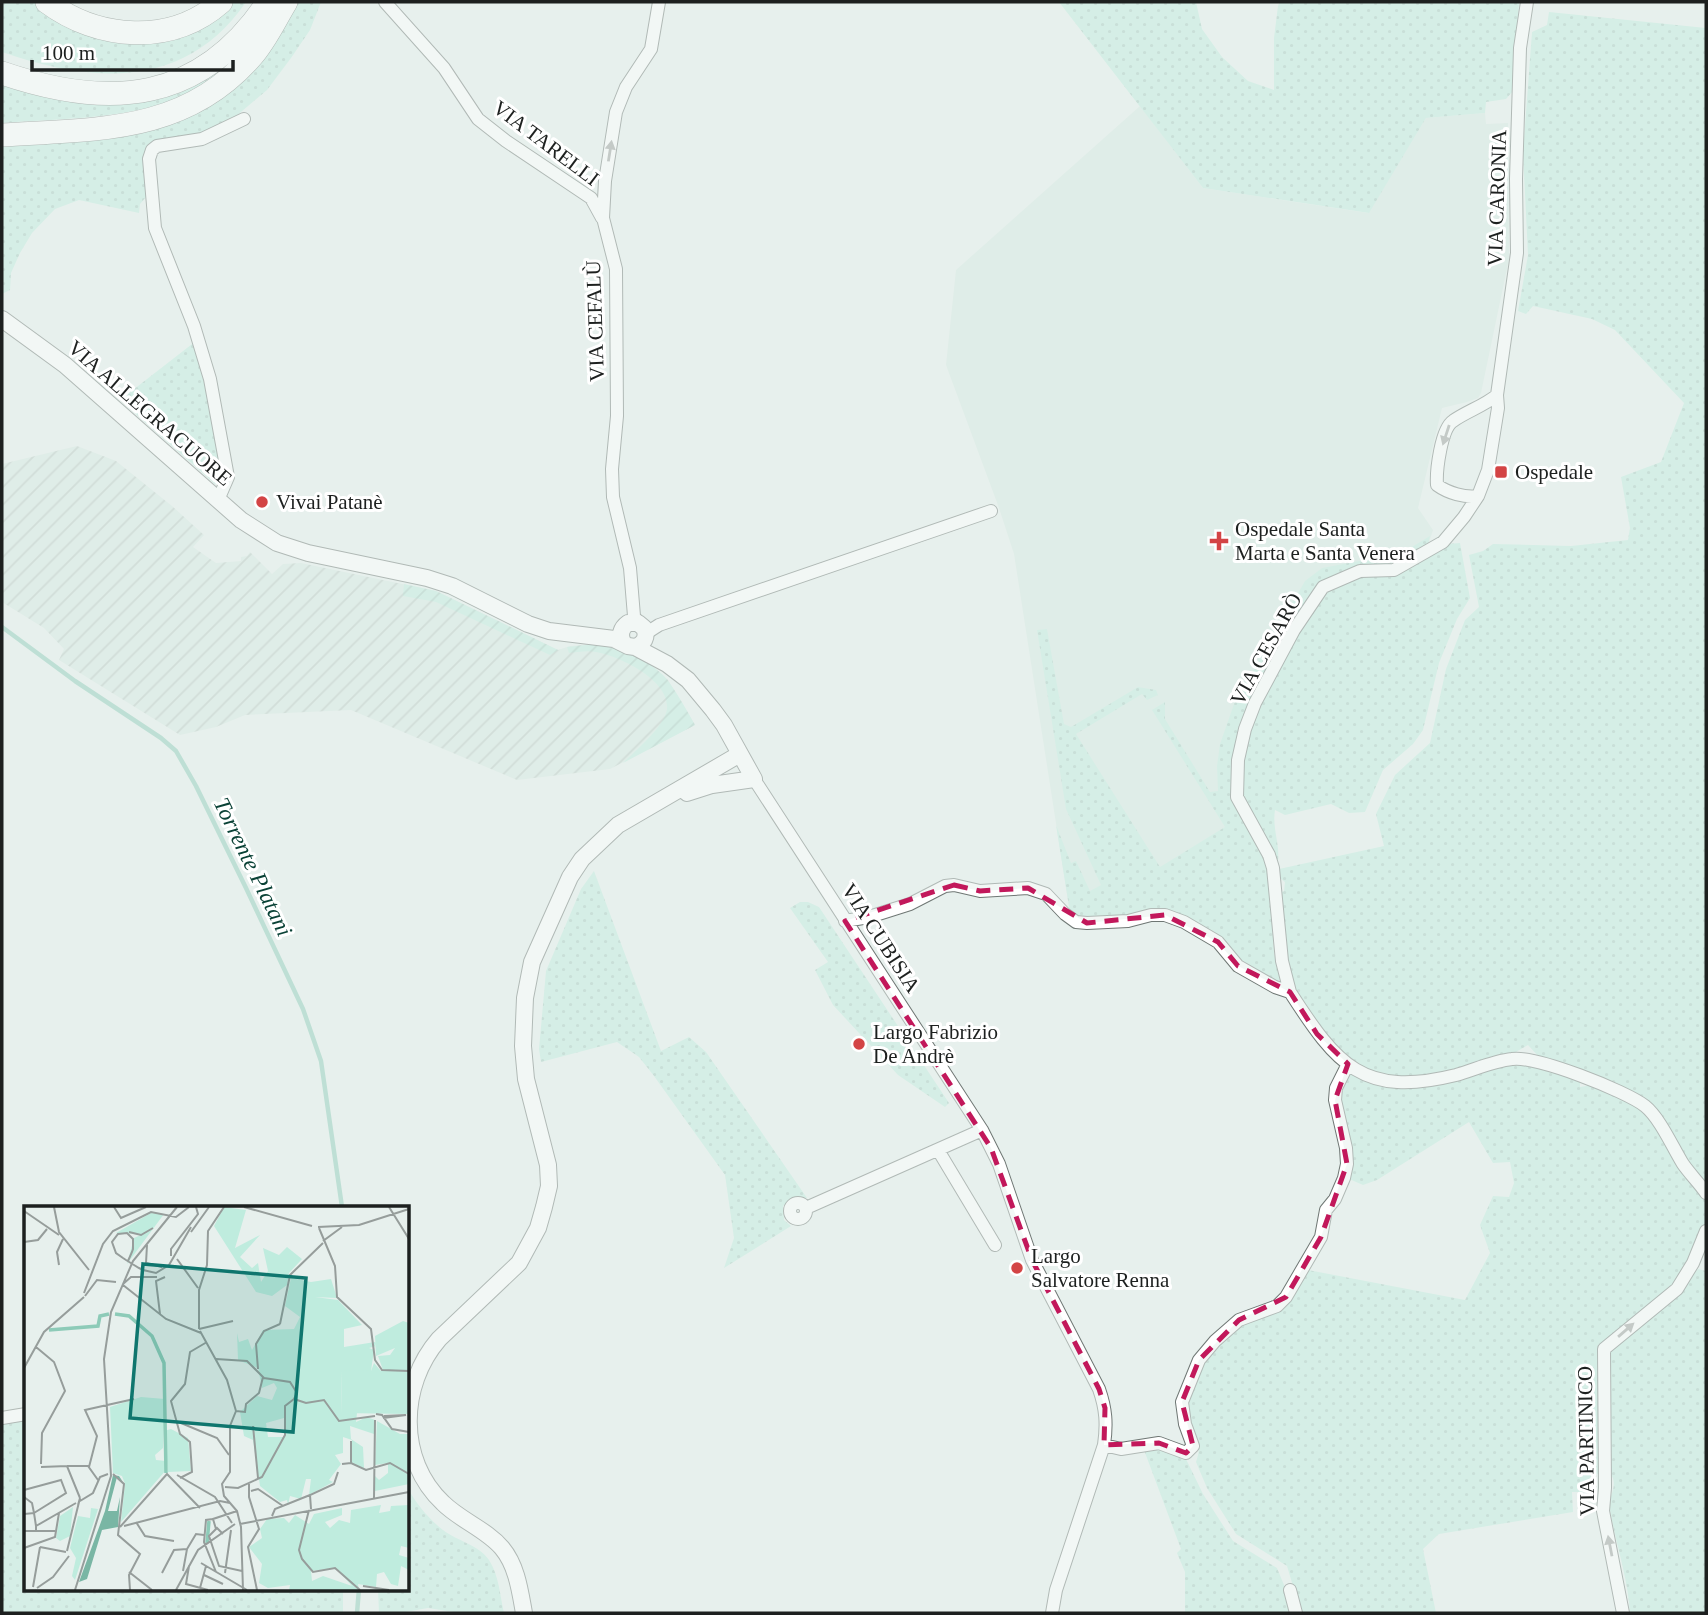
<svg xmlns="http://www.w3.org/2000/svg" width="1708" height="1615" viewBox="0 0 1708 1615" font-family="Georgia,serif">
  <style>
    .built { fill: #d6e8e2 }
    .industrial { fill: url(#industrial-furrows) }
    .grass { fill: url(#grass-dots) }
    .garden { fill: url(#garden-furrows) }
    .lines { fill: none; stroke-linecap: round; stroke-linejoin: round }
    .stream { stroke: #8dcbb8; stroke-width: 4.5 }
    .minor-casing { stroke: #6f7774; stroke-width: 14 }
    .tertiary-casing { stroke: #6f7774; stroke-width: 18 }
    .motorway-casing { stroke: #6f7774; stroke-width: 24 }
    .minor { stroke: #fff; stroke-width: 12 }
    .tertiary { stroke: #fff; stroke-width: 16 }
    .motorway { stroke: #fff; stroke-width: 23 }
    .oneway { fill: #999b9a }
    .marked { fill: none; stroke: #c2185b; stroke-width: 5; stroke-dasharray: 14 9; stroke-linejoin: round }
    .poi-dot { fill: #d34445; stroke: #fff; stroke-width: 2.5 }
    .labels { text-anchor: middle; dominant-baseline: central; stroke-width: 6; stroke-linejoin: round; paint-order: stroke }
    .street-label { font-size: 21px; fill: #1d201f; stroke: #fff }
    .poi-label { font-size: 21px; fill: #1d201f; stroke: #fff; text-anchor: start }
    .water-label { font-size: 23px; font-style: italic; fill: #0a4236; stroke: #fff }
    .inset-river { fill: none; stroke: #8dcbb8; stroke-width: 3.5 }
    .inset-road { fill: none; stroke: #969d9b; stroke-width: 2 }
    .view { fill: #0f766e; fill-opacity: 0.15; stroke: #0f766e; stroke-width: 3.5 }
    .inset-edge { fill: none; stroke: #1d201f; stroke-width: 3.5 }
  </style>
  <defs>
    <pattern id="industrial-furrows" width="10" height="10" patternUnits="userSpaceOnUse" patternTransform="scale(1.75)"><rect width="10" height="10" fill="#d6e8e2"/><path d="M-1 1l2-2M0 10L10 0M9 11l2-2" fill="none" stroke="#b7c7c1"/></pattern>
    <pattern id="grass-dots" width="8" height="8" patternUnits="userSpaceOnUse" patternTransform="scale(1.75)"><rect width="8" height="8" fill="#bfecde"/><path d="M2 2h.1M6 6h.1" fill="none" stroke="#a4cabe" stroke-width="1.8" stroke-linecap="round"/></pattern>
    <pattern id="garden-furrows" width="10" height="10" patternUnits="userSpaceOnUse" patternTransform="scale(1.75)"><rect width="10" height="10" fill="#bfecde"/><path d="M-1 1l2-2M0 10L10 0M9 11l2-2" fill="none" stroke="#a4cabe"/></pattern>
  </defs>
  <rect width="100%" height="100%" fill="#e7f0ed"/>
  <!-- built -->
  <path class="built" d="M1140 106 1203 188 1368 213 1426 118 1485 113 1486 124 1508 123 1509 259 1481 393 1478 398 1467 402 1442 408 1418 508 1433 530 1428 545 1321 583 1256 695 1274 954 1281 982 1183 918 1070 913 1014 554 999 508 946 365 956 270Z"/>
  <!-- industrial -->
  <path class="industrial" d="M77 446 116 461 172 506 204 535 193 547 216 563 241 561V557L247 556 250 552 272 574 283 564 301 563 436 591 558 650 570 646 597 644 657 670 668 680 695 725 610 769 517 780 351 710 245 715 216 727 180 735 59 660 64 649 44 628 2 602V464Z"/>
  <!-- grass -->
  <path class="grass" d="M2 2H41L108 35 226 2H246C185 91 91 83 2 52Z
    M293 2H321L310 30 291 58 267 90 228 123 200 135 153 142 147 196 140 204 139 213 79 200 55 209 32 233 20 253 11 273 10 290 2 294V142L177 118Z
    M1059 2H1196L1202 29 1222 57 1248 81 1274 90V38L1278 6 1280 2H1519L1513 91 1506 99 1486 102 1485 113 1426 118 1369 213 1203 188Z
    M1549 12 1706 28V1184L1691 1167 1680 1145 1657 1114 1539 1057 1528 1045 1514 1053 1424 1078 1387 1079 1345 1058 1307 1012 1293 985 1286 961 1280 893 1284 891 1285 882 1280 878 1279 869 1384 846 1376 814 1395 775 1430 743 1446 669 1465 620 1479 607 1469 555 1483 551 1493 544 1571 546 1628 540 1630 528 1621 477 1661 462 1684 403 1615 330 1592 319 1533 306 1526 314 1518 311 1528 255 1523 153 1532 32 1547 25Z
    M252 35C237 53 222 71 202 85 154 120 61 118 2 123V78L138 97Z
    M196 341 204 366 224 475 215 484 120 400Z
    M1430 536 1428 545 1405 560 1321 584 1256 695 1233 783 1266 858 1269 870 1274 954 1281 982H1274L1241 963 1183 918 1130 917 1086 919 1070 913 1056 825 1071 863 1076 861 1090 891 1101 885 1066 809 1037 630 1047 629 1064 724 1071 727 1138 687 1156 690 1158 695 1147 700 1142 694 1076 734 1160 867 1225 827 1152 710 1165 702V719L1210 792 1218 791 1217 766 1220 744 1234 704 1305 581 1322 568 1402 553Z
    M1460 543 1470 598 1457 619 1439 663 1423 730 1413 744 1383 770 1365 812 1349 813 1331 804 1285 815 1275 810C1272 828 1280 844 1278 861 1266 842 1247 818 1243 795 1239 776 1245 751 1250 732 1257 709 1311 603 1328 592 1356 573 1414 557 1447 544Z
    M594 871 661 1051 689 1037 706 1052 807 1198H794L783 1206 784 1220 791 1226 724 1268 734 1238 725 1175 654 1076 639 1057 617 1042 541 1062 539 1049 546 971 581 889Z
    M800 902H808L819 907 949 1103 945 1107 898 1075 833 1005 815 970 828 962 790 908Z
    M1527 1063 1580 1081V1087L1592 1085 1630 1102 1646 1112 1699 1194 1706 1201V1223L1675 1284 1629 1320 1598 1354 1602 1470 1596 1475 1595 1492H1572L1573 1512 1439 1534 1423 1549 1436 1613H1301L1287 1566 1236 1534 1207 1488 1196 1462C1207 1431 1183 1430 1187 1407 1192 1376 1211 1345 1238 1327 1247 1322 1258 1318 1266 1312 1281 1299 1294 1283 1308 1270L1465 1300 1490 1253 1480 1225 1493 1196 1509 1197 1514 1183 1510 1162 1493 1163 1469 1122 1377 1180 1363 1185 1347 1178 1353 1149 1340 1105V1092L1350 1074 1384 1085 1509 1064Z
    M1698 1269 1706 1271V1613H1630C1628 1578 1616 1545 1610 1510 1607 1496 1619 1488 1611 1474L1608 1350 1680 1292Z
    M26 1417V1589H343V1613H2V1421Z
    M1155 1448 1185 1457 1203 1494 1233 1541 1277 1568 1284 1585 1291 1613H1185V1572L1177 1553 1181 1549 1144 1450Z
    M408 1488C415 1503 430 1520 443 1530 457 1541 479 1545 489 1560 499 1575 500 1596 504 1613H460L428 1608 400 1613H379L378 1589H408Z"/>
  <!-- garden -->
  <path class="garden" d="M404 584 436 591 558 650 550 655 436 602 403 596Z
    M597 644C619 647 656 663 669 682 679 696 687 711 695 725L623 763C636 750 665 726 667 709 670 680 619 656 596 652 588 650 577 652 569 653L567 647Z"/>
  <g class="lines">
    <!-- stream -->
    <path class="stream" d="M2 627 75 681 161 738 176 751 196 786 246 888 303 1009 321 1061 342 1207
      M357 1613 359 1589"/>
    <!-- minor casing -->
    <g class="minor-casing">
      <path id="minor" d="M385 2 444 68 478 119 506 141 591 198 602 218
        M1478 496C1465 498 1448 493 1437 485 1436 471 1441 429 1453 421 1467 411 1484 406 1497 395
        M218 500 228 477 210 379 194 326 155 228 149 159 152 150 157 146 202 139 244 119
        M638 623 634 616 630 568 613 497 612 469 617 416 616 269 603 218 605 181 616 112 626 87 651 49 659 2
        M645 634 659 625 991 511
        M754 779 982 1130 999 1164 1032 1260 1099 1389C1106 1409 1107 1424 1104 1445L1056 1590 1052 1613
        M845 921 869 917 910 904 945 886 954 885 980 891 1028 888 1046 894 1065 914 1076 922 1087 923 1128 921 1151 915H1165L1184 922 1218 942 1238 966 1275 987 1290 992C1337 1065 1363 1098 1456 1075 1474 1070 1493 1061 1512 1059 1535 1055 1626 1091 1645 1106 1660 1118 1673 1148 1683 1164 1690 1174 1699 1183 1706 1193
        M1290 992 1282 961 1273 868 1269 855 1237 797 1238 760 1245 729 1255 703 1294 630 1323 587 1360 571 1394 570 1443 542 1464 517 1478 496 1488 470 1498 408 1497 395 1517 253 1516 179 1520 48 1527 2
        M938 1150 995 1245
        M790 1211a8 8 0 1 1 16 0a8 8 0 1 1-16 0Z
        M806 1208 982 1130
        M2 1418 26 1414
        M1104 1445 1121 1449 1159 1443 1186 1453 1193 1446 1185 1424 1182 1402 1199 1360 1215 1341 1239 1320 1277 1306 1286 1297 1321 1237 1326 1210 1335 1199 1344 1178 1347 1164 1346 1148 1335 1100 1336 1088 1348 1064
        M1290 1590 1296 1613
        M1623 1613 1603 1511 1605 1488 1604 1349 1677 1289 1693 1263 1706 1231"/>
    </g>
    <!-- tertiary casing -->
    <g class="tertiary-casing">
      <path id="tertiary" d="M2 319 65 365 241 520 277 543 308 553 427 578 452 586 528 624 549 631 614 639 628 646 635 647 667 664 688 680 713 710 724 725 754 779 712 785 687 793
        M623 642C619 635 621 628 628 623H638L644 628C648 637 644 644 635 647
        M524 1613C520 1591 517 1566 502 1548 487 1530 460 1520 443 1503 397 1460 399 1385 439 1339L519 1263 538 1228 544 1207 549 1186 548 1165 526 1079 523 1046 525 998 532 962 570 877 582 859 618 825 740 754"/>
    </g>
    <!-- motorway casing -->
    <g class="motorway-casing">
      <path id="motorway" d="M47 2C98 40 171 46 221 2
        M2 73C110 110 201 103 268 2
        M2 135C95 129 185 134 252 56 266 40 275 20 286 2"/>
    </g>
    <!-- minor -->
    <use href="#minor" class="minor"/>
    <!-- tertiary -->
    <use href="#tertiary" class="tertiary"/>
    <!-- motorway -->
    <use href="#motorway" class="motorway"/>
  </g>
  <!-- one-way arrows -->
  <defs><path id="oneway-solid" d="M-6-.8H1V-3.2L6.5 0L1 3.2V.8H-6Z" transform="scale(1.75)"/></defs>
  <g class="oneway">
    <use href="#oneway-solid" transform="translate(610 151) rotate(-81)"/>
    <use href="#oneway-solid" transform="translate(1446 435) rotate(108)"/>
    <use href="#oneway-solid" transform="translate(1626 1330) rotate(-41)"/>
    <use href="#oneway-solid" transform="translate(1610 1546) rotate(-101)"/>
  </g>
  <!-- marked area -->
  <path d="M0 0H1708V1615H0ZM954 885 980 891 1028 888 1087 923 1165 915 1218 942 1238 966 1290 992 1317 1034 1348 1064 1335 1100 1347 1164 1321 1237 1286 1297 1239 1320 1199 1360 1182 1402 1193 1446 1186 1453 1159 1443 1104 1445 1105 1408 1099 1389 1032 1260 991 1148 845 921Z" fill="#e7f0ed" fill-opacity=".55" fill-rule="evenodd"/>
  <path class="marked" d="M954 885 980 891 1028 888 1087 923 1165 915 1218 942 1238 966 1290 992 1317 1034 1348 1064 1335 1100 1347 1164 1321 1237 1286 1297 1239 1320 1199 1360 1182 1402 1193 1446 1186 1453 1159 1443 1104 1445 1105 1408 1099 1389 1032 1260 991 1148 845 921Z"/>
  <!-- markers -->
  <g class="poi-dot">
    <rect x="1494" y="465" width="14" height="14" rx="3.5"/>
    <circle cx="262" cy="502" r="7"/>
    <path d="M1215.5 530.5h7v7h7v7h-7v7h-7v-7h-7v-7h7z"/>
    <circle cx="859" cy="1044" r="7"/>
    <circle cx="1017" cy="1268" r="7"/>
  </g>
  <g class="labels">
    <!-- street labels -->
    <g class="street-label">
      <text transform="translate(546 143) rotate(37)">VIA TARELLI</text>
      <text transform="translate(1497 198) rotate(-88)">VIA CARONIA</text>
      <text transform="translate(595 321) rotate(-92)">VIA CEFALÙ</text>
      <text transform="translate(150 413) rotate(41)">VIA ALLEGRACUORE</text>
      <text transform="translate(1266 649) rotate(-61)">VIA CESARÒ</text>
      <text transform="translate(881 938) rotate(57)">VIA CUBISIA</text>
      <text transform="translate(1586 1441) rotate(-91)">VIA PARTINICO</text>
    </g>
    <!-- poi labels -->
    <g class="poi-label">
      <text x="1515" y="472">Ospedale</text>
      <text x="276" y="502">Vivai Patanè</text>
      <text x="1235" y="529">Ospedale Santa<tspan x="1235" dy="24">Marta e Santa Venera</tspan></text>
      <text x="873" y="1032">Largo Fabrizio<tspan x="873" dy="24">De Andrè</tspan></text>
      <text x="1031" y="1256">Largo<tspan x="1031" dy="24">Salvatore Renna</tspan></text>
    </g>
    <!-- water labels -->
    <g class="water-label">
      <text transform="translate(253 867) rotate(64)">Torrente Platani</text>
    </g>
  </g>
  <!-- overview -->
  <g transform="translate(24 1206)">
    <rect width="385" height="385" fill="#e7f0ed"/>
    <path d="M200 1 222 4 211 42 236 29 216 51 228 62 234 57 237 76 244 65 239 42 255 49 263 41 278 53 265 67 263 79 248 90 232 86 190 20ZM127 7 140 8 103 58 110 32 119 28 92 27ZM267 72 287 76 307 73 313 92 291 91 314 94 338 119 320 123V141L351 136 352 140 345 142 350 144 347 165H318L317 206 333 207 332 216 343 211 351 214 350 228 326 220 327 233 339 241 340 262 328 257V234L319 231V247L311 249 317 258 305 274 309 276 285 289 287 273H282L277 293 266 290 264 299 263 294 256 296 236 280 229 234 220 230 216 206 233 190 248 194 253 182 250 177 238 182 234 162 214 154 213 127 215 136 224 133 228 144 239 124 270 123 276 111 261 100ZM260 212V231H244L242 217ZM379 115 385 117 384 164H359L354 150 366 149 371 142 352 150 351 130ZM117 191 141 193 139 242 131 249 132 254 142 255V264L97 316 101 278 98 270 89 267 86 201ZM353 215 376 228H385V278L351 285V270L355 274 364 267V257L351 259ZM357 299 355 307 366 305 367 300 385 299V342L377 340 375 349 385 352V364L377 360 374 380 367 378 360 366 353 368 352 381 334 378 335 384H265L266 379 244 382 235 377 238 358 225 341 238 332 236 323 243 313 260 312 265 317 271 309 285 318 290 308 318 302V309L301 316 306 322 315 314 326 317 327 304ZM312 362 328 380 299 370 288 375 287 365ZM49 301 46 330 36 335 32 332 36 310ZM67 302 74 303 51 374 48 370 52 352 46 342 54 310 66 312Z" fill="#bfecde" fill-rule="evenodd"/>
    <path d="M89 269 95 270 99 276 93 271 84 305H93L96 291 94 321 78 324 63 373 55 376 81 305Z" fill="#79b6a4"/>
    <path d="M350 157 357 165H384V208L317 207 318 164 347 165ZM147 223 164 232 167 265 144 266 140 225Z" fill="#bfecde"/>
    <path class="inset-river" d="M91 108 105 110 128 130 140 157 142 267M25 124 74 120 76 110 85 108M183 337 185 315"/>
    <path class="inset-road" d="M30 1 35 26 65 64M90 1 97 12 122 1M220 1 288 20M365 1 385 33M0 5 35 29M294 21 335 19 385 3M295 22 311 60 313 91 347 123 351 154 358 164 385 165M105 26 117 29 129 22M167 26 185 1M299 35 318 21M0 36 14 34 23 23M123 39 122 57 138 61M147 50V43L174 8 172 1M153 53 174 82M104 55 108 46 109 43V33L103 27 94 28 88 36 92 47 99 52 102 54 110 59 115 62 119 64 132 67 145 59 167 21M35 59 33 46 39 33M99 78 107 71H133M99 79 142 113 177 127M60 87 79 38 89 25 127 6 152 11 165 1M61 90 73 74 92 76M136 108 132 75 141 71M256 118 266 69 299 37M175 123V84L183 59 184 25 200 1M175 123 209 115M176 125 203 174 212 205M12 141 30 156 41 185 18 227 17 258M192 153 223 155 240 172 266 176 273 187 270 193M0 162 20 126 60 91M234 163 232 138 240 125 256 118M270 193 282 197 300 194 315 215 351 210M212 205 206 220V266L198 278 200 290 213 305 217 321 219 384M212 205 221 206 222 198 235 187 239 171M352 208 358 209 368 223 385 226M359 212 382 209 360 210M157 217 193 232 205 249M229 220 234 272M327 257V235M318 258 327 257 342 264 366 257 385 268M43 260H64L74 274M17 261 43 260 56 292M65 261 73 230 61 204 110 193M89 268 100 278 94 329 116 348 105 369 106 384M153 269 191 291 208 317M156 272 168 266 166 236 156 228 147 195 161 178 166 146 183 136M225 278V291L235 323 224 341 233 384M201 281 214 282 238 271 261 229V200L270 193M0 284 37 274 42 287 10 307 8 297 0 291M227 285 234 283 259 300M350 292 351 214M56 295 69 287 76 271 84 268M287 303 286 289 310 278 314 266M285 304 275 344 278 353 289 366 311 362 336 384M0 308 10 307 12 320M248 310 251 303 286 289M189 313 182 314 180 336 192 366M112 316 121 330 150 335M216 318 385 286M100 320 196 295 206 297M96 321 143 268 176 302M192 323 189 313 213 305M0 325H31M12 325V320L52 297M199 328 193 322 185 330 195 360 218 365M16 341 42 346M0 342 31 331 35 307M43 345 56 292 54 299M177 357 223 384M165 360 162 378 184 384M159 365 163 343 172 328 180 329M105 366 128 384M138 367 150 344 163 343M201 367 207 324M180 369 199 378M339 380 365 384M9 381 16 341M13 382 29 371 45 350M176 382 182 360M51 384 87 270 80 153 87 106 109 55 153 1M152 384 174 344 211 318"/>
    <path class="view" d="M119 58 282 72 269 226 106 212Z"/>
    <rect width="385" height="385" class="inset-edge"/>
  </g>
  <!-- border -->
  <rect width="1708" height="1615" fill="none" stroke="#1d201f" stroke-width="7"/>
  <!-- scale -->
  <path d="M32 60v10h201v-10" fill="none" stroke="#1d201f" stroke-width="3.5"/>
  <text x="42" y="60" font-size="21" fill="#1d201f" stroke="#ffffff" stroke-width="5" paint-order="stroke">100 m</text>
</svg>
